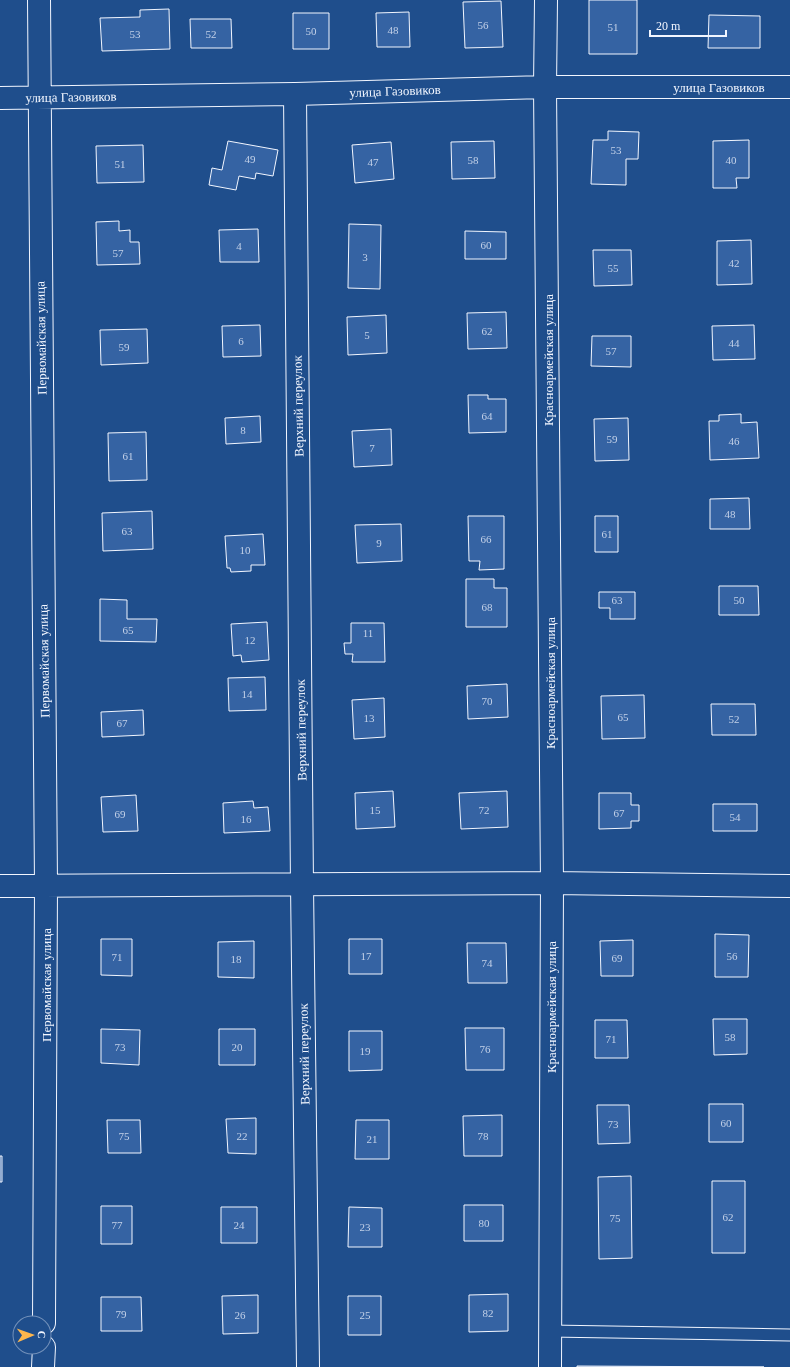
<svg xmlns="http://www.w3.org/2000/svg" width="790" height="1367" viewBox="0 0 790 1367" font-family="'Times New Roman',serif">
  <style>
    .building { fill: #3563a3; stroke: #f2f6ff }
    .lines { fill: none; stroke-linecap: round; stroke-linejoin: round }
    .lane-casing { stroke: #f2f6ff; stroke-width: 13 }
    .street-casing { stroke: #f2f6ff; stroke-width: 24 }
    .lane { stroke: #1f4e8c; stroke-width: 11 }
    .street { stroke: #1f4e8c; stroke-width: 22 }
    .labels { text-anchor: middle; dominant-baseline: central; stroke-width: 3; stroke-linejoin: round; paint-order: stroke }
    .number-label { font-size: 11px; fill: #c3d1e8 }
    .street-label { font-size: 13px; fill: #f2f6ff; stroke: #1f4e8c }
  </style>
  <rect width="100%" height="100%" fill="#1f4e8c"/>
  <!-- building -->
  <path class="building" d="M589 0H637V54H589Z
    M501 1 503 47 465 48 463 2Z
    M169 9 170 49 102 51 100 18 140 17V10Z
    M409 12 410 47H377L376 13Z
    M293 13H329V49H293Z
    M709 15 760 16V48H708Z
    M190 19H231L232 48H191Z
    M608 131 639 132 638 159H626V185L591 184 593 140H608Z
    M749 140V178H736L737 188H713V141Z
    M228 141 278 150 273 176 256 173 255 179 239 176 236 190 209 185 212 168 222 170Z
    M494 141 495 178 452 179 451 142Z
    M391 142 394 179 355 183 352 145Z
    M143 145 144 182 97 183 96 146Z
    M119 221V231L130 230V242H139L140 264 97 265 96 222Z
    M349 224 381 225 380 289 348 288Z
    M258 229 259 262H220L219 230Z
    M465 231 506 232V259H465Z
    M751 240 752 284 717 285V241Z
    M593 250H631L632 285 594 286Z
    M506 312 507 348 468 349 467 313Z
    M386 315 387 353 348 355 347 317Z
    M260 325 261 356 223 357 222 326Z
    M754 325 755 359 713 360 712 326Z
    M147 329 148 363 101 365 100 330Z
    M592 336H631V367L591 366Z
    M468 395H488V399H506V432L469 433Z
    M741 414V423L757 422 759 458 710 460 709 421H719V415Z
    M260 416 261 442 226 444 225 418Z
    M628 418 629 460 595 461 594 419Z
    M391 429 392 465 354 467 352 431Z
    M146 432 147 480 109 481 108 433Z
    M749 498 750 529H710V499Z
    M152 511 153 549 103 551 102 513Z
    M468 516H504V569L479 570 480 561H469Z
    M595 516H618V552H595Z
    M401 524 402 561 357 563 355 525Z
    M263 534 265 565H251V571L231 572 230 568H227L225 536Z
    M466 579H494V588H507V627H466Z
    M719 586H758L759 615H719Z
    M599 592H635V619H610V608H599Z
    M100 599 127 600V619H157L156 642 100 641Z
    M267 622 269 660 242 662 241 655 233 656 231 624Z
    M351 623H384L385 662H352L353 654H345L344 643H351Z
    M265 677 266 710 229 711 228 678Z
    M507 684 508 717 468 719 467 686Z
    M644 695 645 738 602 739 601 696Z
    M384 698 385 737 354 739 352 700Z
    M711 704H755L756 735H712Z
    M143 710 144 735 102 737 101 712Z
    M393 791 395 827 356 829 355 793Z
    M507 791 508 827 461 829 459 793Z
    M599 793H631V805H639V821H631V828L599 829Z
    M136 795 138 831 103 832 101 797Z
    M253 801 254 808 268 807 270 831 224 833 223 803Z
    M713 804H757V831H713Z
    M715 934 749 935 748 977H715Z
    M101 939H132V976L101 975Z
    M349 939H382V974H349Z
    M633 940V976H601L600 941Z
    M254 941V978L218 977V942Z
    M467 943H506L507 983H468Z
    M713 1019H747V1054L714 1055Z
    M595 1020H627L628 1058H595Z
    M465 1028H504V1070H466Z
    M101 1029 140 1030 139 1065 101 1063Z
    M219 1029H255V1065H219Z
    M349 1031H382V1070L349 1071Z
    M709 1104H743V1142H709Z
    M597 1105H629L630 1143 598 1144Z
    M502 1115V1156H464L463 1116Z
    M256 1118V1154L228 1153 226 1119Z
    M107 1120H140L141 1153H108Z
    M356 1120H389V1159H355Z
    M0 1156H2V1182H0Z
    M631 1176 632 1258 599 1259 598 1177Z
    M712 1181H745V1253H712Z
    M464 1205H503V1241H464Z
    M101 1206H132V1244H101Z
    M221 1207H257V1243H221Z
    M349 1207 382 1208V1247H348Z
    M508 1294V1331L469 1332V1295Z
    M258 1295V1333L223 1334 222 1296Z
    M348 1296H381V1335H348Z
    M101 1297H141L142 1331H101Z
    M577 1366 764 1367H577Z"/>
  <g class="lines">
    <!-- lane casing -->
    <g class="lane-casing">
      <path id="lane" d="M550 1331 790 1335"/>
    </g>
    <!-- street casing -->
    <g class="street-casing">
      <path id="street" d="M39 0 46 885 44 1323
        M546 0 545 87 552 883 550 1367
        M295 94 302 885 308 1367
        M0 98 295 94 545 87H790
        M0 886 552 883 790 886
        M43 1367 44 1347"/>
    </g>
    <!-- lane -->
    <use href="#lane" class="lane"/>
    <!-- street -->
    <use href="#street" class="street"/>
  </g>
  <g class="labels">
    <!-- number labels -->
    <g class="number-label">
      <text x="483" y="25">56</text>
      <text x="613" y="27">51</text>
      <text x="393" y="30">48</text>
      <text x="311" y="31">50</text>
      <text x="135" y="34">53</text>
      <text x="211" y="34">52</text>
      <text x="616" y="150">53</text>
      <text x="250" y="159">49</text>
      <text x="473" y="160">58</text>
      <text x="731" y="160">40</text>
      <text x="373" y="162">47</text>
      <text x="120" y="164">51</text>
      <text x="486" y="245">60</text>
      <text x="239" y="246">4</text>
      <text x="118" y="253">57</text>
      <text x="365" y="257">3</text>
      <text x="734" y="263">42</text>
      <text x="613" y="268">55</text>
      <text x="487" y="331">62</text>
      <text x="367" y="335">5</text>
      <text x="241" y="341">6</text>
      <text x="734" y="343">44</text>
      <text x="124" y="347">59</text>
      <text x="611" y="351">57</text>
      <text x="487" y="416">64</text>
      <text x="243" y="430">8</text>
      <text x="612" y="439">59</text>
      <text x="734" y="441">46</text>
      <text x="372" y="448">7</text>
      <text x="128" y="456">61</text>
      <text x="730" y="514">48</text>
      <text x="127" y="531">63</text>
      <text x="607" y="534">61</text>
      <text x="486" y="539">66</text>
      <text x="379" y="543">9</text>
      <text x="245" y="550">10</text>
      <text x="617" y="600">63</text>
      <text x="739" y="600">50</text>
      <text x="487" y="607">68</text>
      <text x="128" y="630">65</text>
      <text x="368" y="633">11</text>
      <text x="250" y="640">12</text>
      <text x="247" y="694">14</text>
      <text x="487" y="701">70</text>
      <text x="623" y="717">65</text>
      <text x="369" y="718">13</text>
      <text x="734" y="719">52</text>
      <text x="122" y="723">67</text>
      <text x="375" y="810">15</text>
      <text x="484" y="810">72</text>
      <text x="619" y="813">67</text>
      <text x="120" y="814">69</text>
      <text x="735" y="817">54</text>
      <text x="246" y="819">16</text>
      <text x="366" y="956">17</text>
      <text x="732" y="956">56</text>
      <text x="117" y="957">71</text>
      <text x="617" y="958">69</text>
      <text x="236" y="959">18</text>
      <text x="487" y="963">74</text>
      <text x="730" y="1037">58</text>
      <text x="611" y="1039">71</text>
      <text x="120" y="1047">73</text>
      <text x="237" y="1047">20</text>
      <text x="485" y="1049">76</text>
      <text x="365" y="1051">19</text>
      <text x="726" y="1123">60</text>
      <text x="613" y="1124">73</text>
      <text x="124" y="1136">75</text>
      <text x="242" y="1136">22</text>
      <text x="483" y="1136">78</text>
      <text x="372" y="1139">21</text>
      <text x="728" y="1217">62</text>
      <text x="615" y="1218">75</text>
      <text x="484" y="1223">80</text>
      <text x="117" y="1225">77</text>
      <text x="239" y="1225">24</text>
      <text x="365" y="1227">23</text>
      <text x="488" y="1313">82</text>
      <text x="121" y="1314">79</text>
      <text x="240" y="1315">26</text>
      <text x="365" y="1315">25</text>
    </g>
    <!-- street labels -->
    <g class="street-label">
      <text x="719" y="87">улица Газовиков</text>
      <text transform="translate(395 91) rotate(-2)">улица Газовиков</text>
      <text transform="translate(71 97) rotate(-1)">улица Газовиков</text>
      <text transform="translate(41 338) rotate(-91)">Первомайская улица</text>
      <text transform="translate(548 360) rotate(-90)">Красноармейская улица</text>
      <text transform="translate(298 406) rotate(-91)">Верхний переулок</text>
      <text transform="translate(44 661) rotate(-91)">Первомайская улица</text>
      <text transform="translate(550 683) rotate(-90)">Красноармейская улица</text>
      <text transform="translate(301 730) rotate(-91)">Верхний переулок</text>
      <text transform="translate(46 985) rotate(-90)">Первомайская улица</text>
      <text transform="translate(551 1007) rotate(-90)">Красноармейская улица</text>
      <text transform="translate(304 1054) rotate(-91)">Верхний переулок</text>
    </g>
  </g>
  <!-- north arrow -->
  <g transform="translate(32 1335) rotate(88)"><circle r="19" fill="#1f4e8c" stroke="#7391ba"/>
  <path d="M0-3L7 15L0 10L-7 15Z" fill="#ffb74d"/>
  <text y="-6" font-size="11" font-weight="bold" text-anchor="middle" fill="#f2f6ff">С</text>
  </g>
  <!-- scale -->
  <path d="M650 30v6h76v-6" fill="none" stroke="#f2f6ff" stroke-width="2"/>
  <text x="656" y="30" font-size="12" fill="#f2f6ff" stroke="#1f4e8c" stroke-width="3" paint-order="stroke">20 m</text>
</svg>
